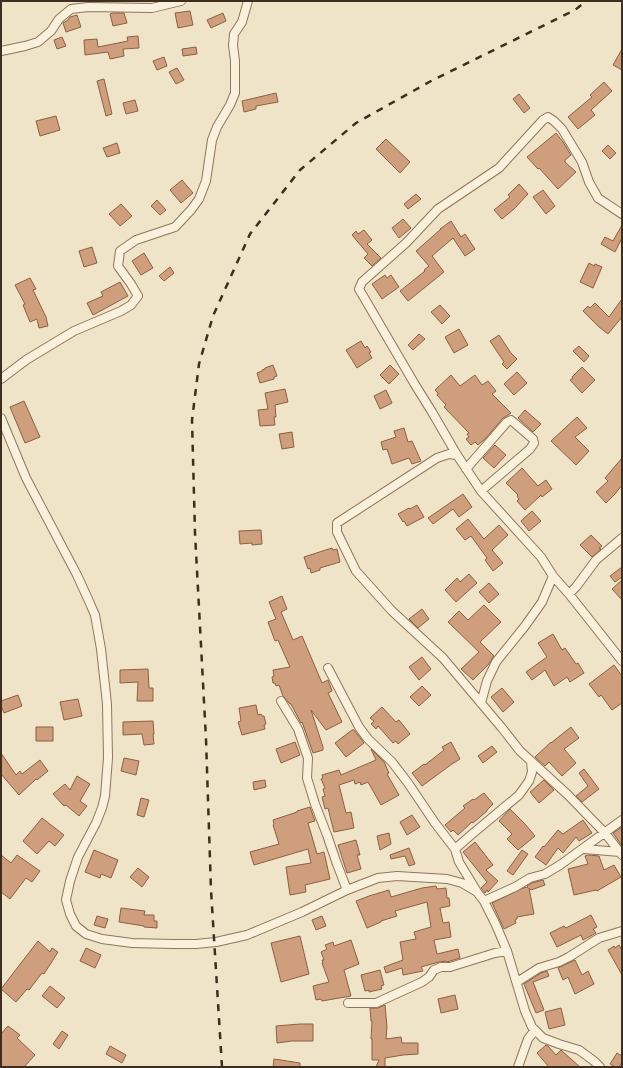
<svg xmlns="http://www.w3.org/2000/svg" width="623" height="1068" font-family="'PT Serif',serif">
	<style>
		.building { fill: #cf9f7d; stroke: #8d5f41 }
		.lines { fill: none; stroke-linecap: round; stroke-linejoin: round }
		.minor-casing { stroke: #8d765c; stroke-width: 10 }
		.minor { stroke: #faf1dc; stroke-width: 8 }
		.rail { stroke: #3d2e20; stroke-width: 2.5; stroke-dasharray: 7 7; stroke-linecap: butt }
	</style>
	<rect width="100%" height="100%" fill="#f0e4c8"/>
	<path class="building" d="M190,11L193,25L178,28L175,13Z
		M113,13H124L127,23L113,26L110,14Z
		M223,13L226,21L211,28L207,20Z
		M77,15L81,27L66,32L63,23L68,20L70,17Z
		M138,36L139,48L123,49L124,56L110,59L108,52L85,55L84,40L97,39L98,47L128,41L127,37Z
		M62,37L66,46L57,49L54,40Z
		M196,47L197,54L183,56L182,49Z
		M622,49V70L613,65Z
		M164,57L167,66L157,70L153,61Z
		M177,68L184,80L176,84L169,72Z
		M104,79L112,114L106,116L97,81Z
		M604,82L612,91L591,110L595,115L578,129L568,117L592,97L590,95Z
		M276,93L278,102L256,106V109L244,112L242,101Z
		M519,94L530,108L524,113L513,99Z
		M135,100L138,111L126,114L123,103Z
		M56,116L60,130L40,136L36,121Z
		M556,133L563,142L571,155L565,160V162L576,172L558,189L539,168L538,169L527,157Z
		M386,139L410,162L400,173L376,149Z
		M117,143L120,153L107,157L103,148Z
		M608,145L616,153L610,159L602,151Z
		M182,180L193,193L181,203L170,190Z
		M519,184L528,194L514,209L502,219L494,210L510,197L508,195Z
		M543,190L555,206L546,214L533,197Z
		M416,194L421,199L408,209L404,204Z
		M157,200L166,210L160,215L151,206Z
		M121,204L132,216L120,226L109,214Z
		M403,219L411,228L399,238L392,228Z
		M451,221L461,237L465,234L475,249L465,256L453,238L432,256L444,272L408,301L400,291L425,271L424,270L429,266L416,251L441,229H440Z
		M622,225V238L615,252L601,244L605,237L613,241Z
		M364,230L372,240L367,244L381,258L372,266L364,258L368,254L352,235L356,231L358,234Z
		M92,247L97,263L84,267L79,251Z
		M144,253L153,268L141,275L132,261Z
		M589,263L594,266L595,264L602,267L593,288L580,282Z
		M170,267L174,273L164,281L159,276Z
		M385,275L387,278L391,275L399,287L382,299L372,284Z
		M30,278L36,289L33,290L46,317L48,326L39,328L37,319L30,322L23,305L25,304L15,285Z
		M120,282L128,296L93,315L87,303L103,296L101,292Z
		M622,299V317L608,334L599,327L583,311L588,306L590,308L595,303L609,317Z
		M440,305L450,316L442,324L431,312Z
		M459,329L468,345L454,353L445,337Z
		M419,334L425,339L413,350L408,345Z
		M499,335L511,353L517,359L507,369L502,364L504,362L490,341Z
		M361,341L365,348L367,346L371,352L369,353L372,358L357,368L346,350Z
		M579,346L589,356L584,362L573,351Z
		M273,365L277,376L274,377V379L260,383L257,373L262,371V370L265,369V368Z
		M390,365L399,374L389,384L380,375Z
		M582,367L595,380L582,393L570,380L573,378L572,377Z
		M517,372L527,383L514,395L504,384Z
		M451,375L460,386L475,375L482,385L488,381L496,391L492,394L511,413L503,418L485,439L478,445L475,442L471,445L466,439L469,437L467,434L469,433L444,407L446,405L437,395L438,393L435,390Z
		M285,389L288,402L275,405L276,417H274L275,425L260,426L258,410L268,409L265,393Z
		M386,390L392,403L380,409L374,396Z
		M24,401L40,437L25,443L10,407Z
		M525,410L541,424L533,432L518,418Z
		M577,417L587,428L575,437L589,451L576,465L551,441Z
		M404,428L408,442L412,441L421,461L412,464L409,458L392,464L387,449L383,450L381,442L396,437L394,431Z
		M292,432L294,447L282,449L279,434Z
		M495,445L506,455L494,468L483,458Z
		M622,458V485L615,494L606,503L596,492L608,481L605,478Z
		M522,468L538,486L546,480L552,489L542,497L541,495L525,510L517,501L519,499L517,496L518,495L506,483Z
		M463,494L472,507L459,517L453,509L433,524L428,518Z
		M417,505L424,517L407,526L404,521L403,522L398,514L409,508L410,509Z
		M532,511L541,521L529,531L521,521Z
		M468,519L484,539L499,525L508,535L492,550L503,563L493,571L485,560L487,558L471,536L465,540L456,529Z
		M261,530L262,544L252,545V543L240,544L239,531Z
		M591,535L602,546L599,548L601,549L592,557L580,545Z
		M332,548L333,550L337,549L340,562L320,568V570L311,573L310,568L308,569L304,557Z
		M622,567V577L615,582L610,576Z
		M469,574L477,583L456,602L445,590L457,578L460,582Z
		M622,580V600L612,589Z
		M489,583L499,594L489,603L479,592Z
		M282,596L287,609L281,612L293,640L302,636L322,683L328,680L332,691L328,693L342,722L326,730L311,710L323,747V750L313,753L302,722L301,723L291,704H290L283,696L279,685L276,686L275,683H273L272,677L274,676L273,670L290,667L278,640L275,641L268,622L276,619L269,602Z
		M484,605L501,622L480,642L494,656L488,665L473,680L461,669L479,652L448,622L459,611L468,620Z
		M422,609L429,619L418,628L409,619Z
		M553,634L562,650L565,648L576,664L578,663L584,673L570,682L567,677L554,686L545,670L532,680L526,672L547,657L538,643Z
		M422,657L431,669L419,680L409,667Z
		M614,665L622,676V703L612,710L601,695L599,697L589,684Z
		M148,669L149,688H153V701H137L138,682L120,683V670Z
		M422,686L431,695L419,706L410,697Z
		M502,688L514,702L503,712L491,697Z
		M18,695L22,706L4,713L1,706V701Z
		M78,699L82,716L64,720L60,702Z
		M256,705L258,715L261,714L262,716H264L266,724L264,725L265,729L242,735L238,722L241,721L239,708Z
		M382,707L396,722L399,720L410,734L398,744L396,741L393,743L378,726L376,729L371,724L374,721L370,718Z
		M153,721L154,734H153L154,744L144,745L142,734L123,735V722Z
		M36,727H53V741H36Z
		M571,727L579,738L564,749L576,763L562,776L549,762L545,766L535,757L551,742V743Z
		M352,730H354L364,743L346,757L335,743Z
		M295,742L300,755L281,763L276,749Z
		M451,742L460,759L452,764L422,786L412,773L424,764L425,765L444,750L442,747Z
		M492,746L497,752L483,763L478,756Z
		M371,749L384,762L389,773L387,774L399,795L381,805L368,782L361,785L360,782L355,784L354,780L339,785L346,813L351,812L354,828L334,832L328,808L325,809L322,797L325,796L323,789L325,788L321,779L323,778L322,775L339,770L341,775L376,760Z
		M1,753L16,775L20,771L22,774L40,760L48,771L37,780L36,779L19,795L1,774Z
		M124,758L139,761L136,775L121,771Z
		M584,769L599,789L582,802L576,796L588,786L579,773Z
		M77,776L90,784L80,801L87,806L79,816L66,805L64,806L53,794L65,784L70,790Z
		M265,780L266,787L254,790L253,782Z
		M544,780L554,790L539,803L530,792Z
		M484,793L493,804L487,810V811L473,823L472,822L458,835L453,830L451,832L445,825L465,808L463,806L473,799L474,800Z
		M141,798L149,800L144,817L137,815Z
		M310,807L315,821L308,823L317,854L324,852L330,879L305,885L306,892L290,895L286,867L311,863L308,849L254,865L250,852L279,844L273,825L274,824L273,820L297,812V811Z
		M510,809L525,824L535,836L518,850L507,839L512,834L499,821Z
		M412,815L420,827L407,835L400,822Z
		M42,818L64,835L55,846L49,841L37,854L23,841Z
		M583,820L592,833L579,841L576,837L563,853L558,848L546,865L535,857L543,846L544,847L558,830L563,834Z
		M622,827V846L613,833Z
		M389,833L391,844L380,850L377,836Z
		M356,840L360,855H357L361,869L347,873L338,845Z
		M475,842L493,865L486,870L498,881L488,892L487,890L485,893L481,888L487,882L463,852Z
		M409,848L415,864L409,866L405,856L391,859L390,855Z
		M94,850L118,860L111,878L101,874L100,878L85,872Z
		M522,850L528,854L513,875L507,871Z
		M1,855L11,863L17,855L40,871L32,882L26,878L10,899L1,892Z
		M588,855L599,856L604,870L614,865L621,877L597,891L596,890L574,895L568,869L588,864L585,856Z
		M138,868L149,877L142,887L130,877Z
		M543,880L545,885L531,890L529,888L534,914L517,917V919L515,920L516,923L504,929L492,903L523,888L528,887L527,886L532,883Z
		M436,886L437,889L446,888L447,898H449L450,906L440,908L443,923L449,922L451,937L434,940L437,954L458,949L460,958L447,962L446,961L439,962L421,967L423,971L403,975L402,968L386,973L384,967L403,960L400,942L416,939L414,932L431,927L427,902L395,911L397,916L381,921V922L367,928L356,901L369,896L389,890L391,897L422,888Z
		M121,908L145,911L144,915H154V921H157V928L144,927V926L119,922Z
		M591,915L597,927L593,929L596,933L583,940L581,935L557,947L550,933L564,926L566,928Z
		M97,916L108,919L105,928L94,925Z
		M322,916L326,926L316,930L312,920Z
		M300,936L309,974L281,982L271,943Z
		M351,940L359,964L344,970L351,996L322,1001L321,999L316,1000L313,986L329,982L322,963H323L322,960H324L321,952L327,949L325,945L333,942L334,946Z
		M38,941L50,952L52,948L58,952L44,974L42,973L29,990L27,989L16,1002L1,989Z
		M619,945L622,950V975L608,950L614,946L615,948Z
		M86,948L101,955L95,968L80,961Z
		M575,960L582,975L588,971L594,984L575,994L568,977L563,980L558,968Z
		M380,970L384,985L381,986L382,989L369,992V990L365,991L361,975Z
		M547,971L549,976L533,982L544,1010L536,1013L524,984L541,973Z
		M50,986L65,998L57,1008L42,996Z
		M455,995L458,1009L441,1013L438,999Z
		M385,1005L387,1027L386,1039L401,1037L402,1043H418V1054L403,1055L385,1058V1067H376L379,1060H372V1039H371L372,1021H371L370,1008H378Z
		M561,1008L565,1025L549,1029L545,1012Z
		M300,1024H313V1041H292L277,1043L276,1026Z
		M8,1026L20,1035L17,1038L35,1055L24,1067H1V1034Z
		M62,1031L68,1035L59,1049L53,1044Z
		M546,1045L548,1046L556,1055L561,1050L562,1051L580,1067H549L537,1053Z
		M110,1046L126,1055L122,1063L106,1054Z
		M617,1053L622,1056V1062L619,1067H615L610,1064Z
		M274,1059L300,1063V1067H273Z"/>
	<g class="lines">
		<g class="minor-casing">
			<path id="minor" d="M1,51L25,46L38,42L51,31L59,19L71,9L88,7L152,8L181,1
				M1,379L26,360L74,331L121,311L131,305L138,296L131,284L118,266L120,251L136,240L175,227L191,210L199,199L206,181L212,140L217,127L230,105L235,93V61L233,45L234,34L242,22L248,1
				M1,418L26,478L77,575L88,599L95,615L101,649L107,704L108,758L105,796L102,808L96,823L78,857L70,881L66,900L70,914L76,926L86,934L102,939L132,943L173,944H196L216,942L247,935L302,912L347,890L378,878L397,876L447,879L462,883L477,892L484,901L496,925L507,951L525,1011L532,1027L543,1038L559,1044L579,1050L594,1061L600,1067
				M457,455L432,412L414,383L359,289L362,282L406,243L438,209L499,168L543,120L548,117L554,121L562,129L582,162L589,182L598,198L622,214
				M466,469L507,422L511,420L533,439L534,443L530,449L481,491
				M569,594L576,587L596,560L622,538
				M622,661L569,594L553,576L541,557L481,491L457,455L449,454L437,458L337,523V532L356,571L392,611L443,658L502,728L520,751L567,794L605,833L622,855
				M328,668L359,727L368,739L392,762L408,783L435,823L455,849L459,862L476,890
				M281,701L298,729L308,758L307,778L315,804L327,835L337,864L347,890
				M481,703L487,681L496,662L525,626L542,602L553,576
				M455,849L471,835L519,795L529,781L532,772L531,761
				M584,849L620,852
				M484,901L515,887L530,878L545,874L560,865L622,820
				M517,982L539,968L559,962L569,957L599,938L622,931
				M348,1003H376L422,982L429,977L434,970L441,967H450L495,953L507,951
				M518,1067L528,1039L535,1030"/>
		</g>
		<use href="#minor" class="minor"/>
		<path class="rail" d="M222,1067L211,890L206,739L195,533L192,420L199,364L213,316L250,234L300,170L356,123L431,81L575,10L586,1"/>
	</g>
	<rect width="623" height="1068" fill="none" stroke="#3d2e20" stroke-width="4"/>
</svg>
